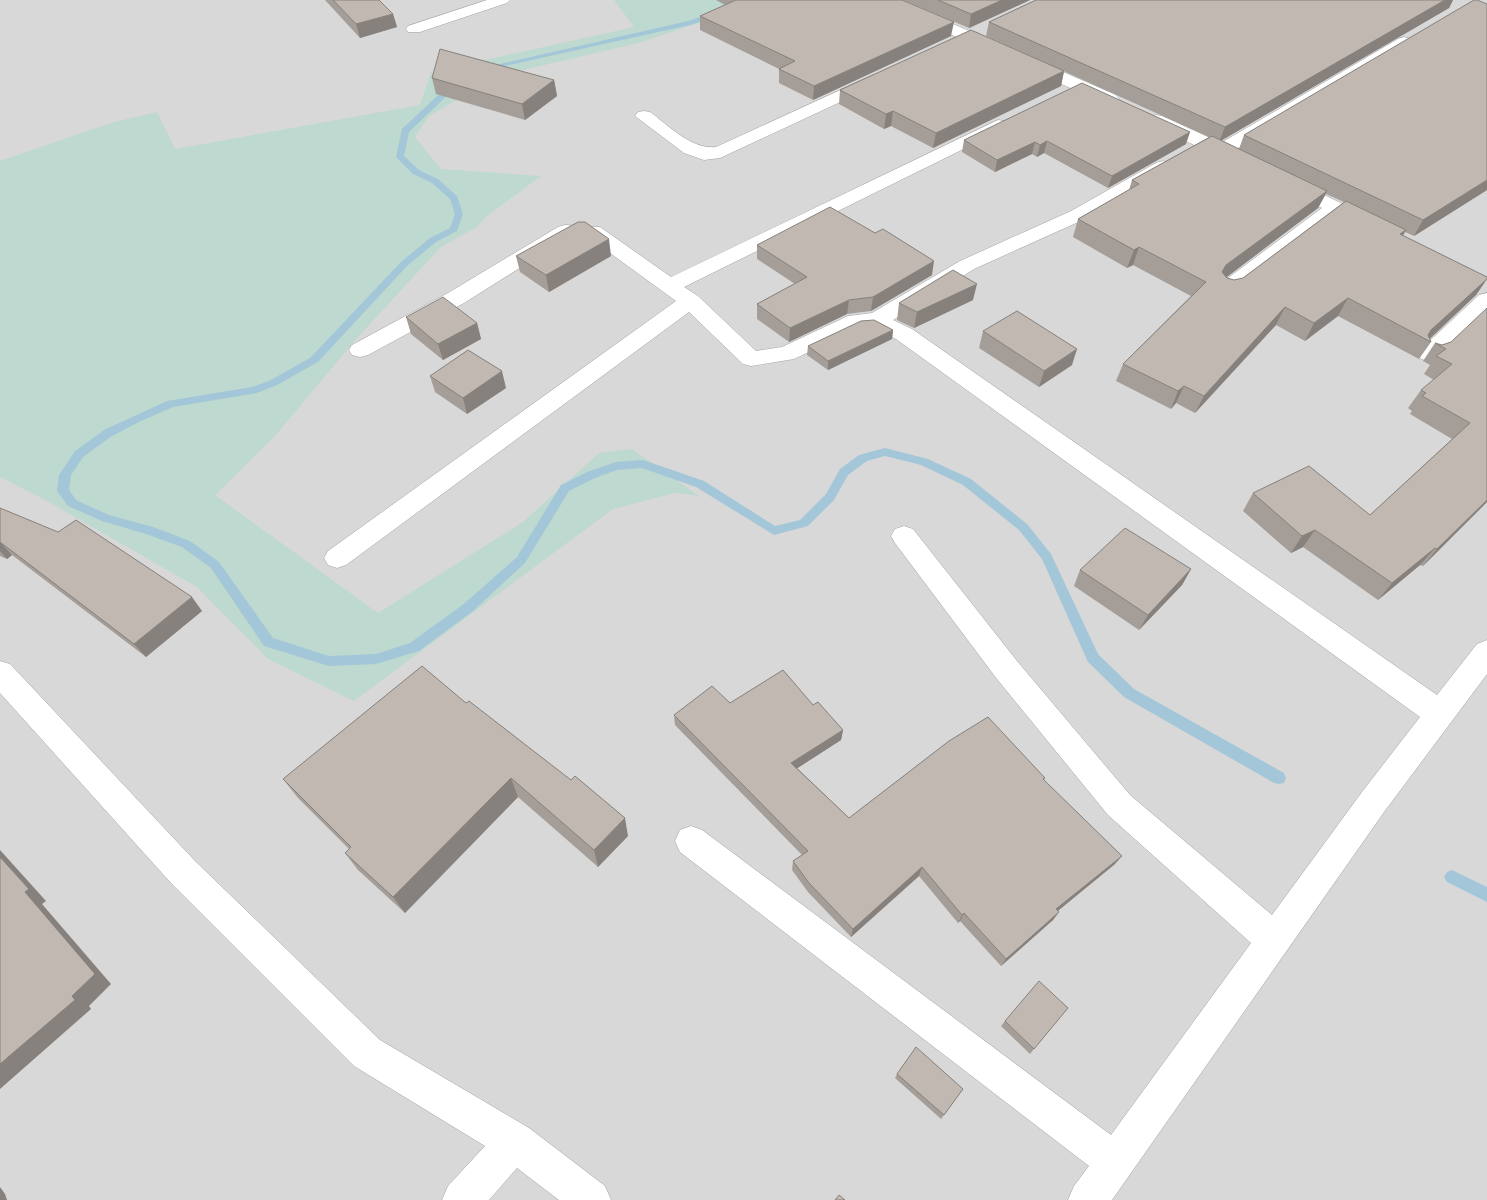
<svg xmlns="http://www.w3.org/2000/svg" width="1487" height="1200" font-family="'Noto Sans',sans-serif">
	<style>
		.residential { fill: #d9d8d8 }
		.wetland { fill: #bed9cf }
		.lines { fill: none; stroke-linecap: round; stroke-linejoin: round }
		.stream { fill: #a3c7d8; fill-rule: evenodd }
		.minor-casing { stroke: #a2a2a2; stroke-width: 1 }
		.minor { fill: #fff; fill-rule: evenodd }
		.wall { fill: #a59e98; fill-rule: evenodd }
		.shaded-wall { fill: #86817c }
		.building { fill: #c0b8b1; stroke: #86817c }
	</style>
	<rect width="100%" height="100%" fill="#ece9e1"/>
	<path class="residential" d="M0,0H1487V1200H0Z"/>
	<path class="wetland" d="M614,0H766L642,42L498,76L429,116L415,137L441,169L541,176L486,217L477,227L441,247L357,338L275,436L215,495L378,613L523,522L599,453L632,449L699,496L675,493L613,509L354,701L268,659L197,587L45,500L0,477V161L114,122L157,112L175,149L420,105L431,72L634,27Z"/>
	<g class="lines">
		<path class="stream" d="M715,12L719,14L718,16L690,25L482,71L478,69L688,21Z
			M451,83L458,85L409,132L404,156L419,170L438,179L457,196L463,214L457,231L436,242L407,266L318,362L277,385L257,393L173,407L141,421L112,436L83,457L71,475L69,490L76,500L109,515L153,527L190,541L219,562L273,638L329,656L376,654L410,643L465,603L517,557L561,485L587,472L616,462L643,460L704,481L775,526L800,520L826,494L840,469L859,455L885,448L928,459L971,479L1027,524L1051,554L1098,654L1134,689L1284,773L1286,778L1284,783L1279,784L1274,783L1124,697L1088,662L1042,559L1019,530L963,485L921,465L885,456L867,461L848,475L834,500L808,526L774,535L696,487L642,468L617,470L595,478L569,491L525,563L473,611L419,651L376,664L329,666L264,646L211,568L182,547L146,534L102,521L68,506L57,491L59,475L75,451L104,430L167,401L252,387L269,381L310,358L401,262L430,238L450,228L455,214L450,199L432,183L413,174L396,157L402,129Z
			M1452,870L1487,887V902L1447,882L1444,877L1447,872Z"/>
		<g class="minor-casing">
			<path id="minor" d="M487,0H510L507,3L420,32H408L406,29L408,26Z
				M877,0H898L1116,95L1119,99L1116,103L1110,104L1104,103L880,3Z
				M1404,37L1410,39L1412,42L1410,45L1235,150L1244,157L1242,161L1235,163L1228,161L1150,124L1147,120L1150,116L1156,115L1162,116L1221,143L1398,39Z
				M873,75L879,76L881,80L879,84L720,158L704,160L684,153L635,116L638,112L644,111L650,112C669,126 692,150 716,147Z
				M998,120L1004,121L1007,125L1004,129L684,287L698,296L756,351L782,347L848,316L872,313L960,261L1071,211L1156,163L1163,161L1170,163L1172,167L1170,171L1085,219L974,269L893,320L912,329L1437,695L1477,644L1487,640V674L1384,812L1112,1200H1068L1074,1186L1089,1166L680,852L675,841L680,830L691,826L702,830L1111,1135L1251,943L1108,815L997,679L895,543L891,536L895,529L904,526L913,529L1017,661L1130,795L1272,915L1362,792L1420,717L896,339L873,327L860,328L794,359L751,366L743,364L689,312L346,565L337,568L328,565L324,558L328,551L676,301L588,237H569L464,303L368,355L360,357L352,355L349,350L352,345L448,293L558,227L565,225L600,227L671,277Z
				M1289,178L1378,221L1381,225L1378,229L1371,231L1364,229L1337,216L1234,294L1227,296L1220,294L1216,289L1220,284L1322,208L1282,188L1279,184L1282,180Z
				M1487,293V312L1437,359L1429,361L1421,359L1418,354L1421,349L1479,295Z
				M0,661L10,664L195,861L380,1040L529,1128L605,1186L611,1200H559L517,1168L489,1200H442L448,1186L485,1146L354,1066L171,883L0,693Z"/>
		</g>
		<use href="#minor" class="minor"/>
	</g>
	<path class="wall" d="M325,0H379L393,14L397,27L360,38Z
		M716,0H902L951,36L813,100L779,83V69L700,30V16L725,5Z
		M903,0H1030L969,28Z
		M1036,0H1453L1449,8L1221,140L1239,149L1244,135L1487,190L1414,236L1405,232L1403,236L1487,277V279L1476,295L1430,339L1431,342L1419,359L1338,316L1305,341L1276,325L1195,413L1176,403L1171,409L1116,381L1123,364L1191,296L1133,265L1127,268L1073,237L1078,219L1129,190L1132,180L1209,137L986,36L989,22ZM1326,194L1344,202L1243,278L1234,280L1227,278L1226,277L1318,208Z
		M1064,71L1061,86L933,148L891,126L884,129L839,104L840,90Z
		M432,78L554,80L557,96L525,120L436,94Z
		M964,140L1186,144L1108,188L1044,153L1037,157L1032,154L995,172L962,152Z
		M757,245L932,275L871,311L847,314L789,342L757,319V304L795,284L757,259Z
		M516,256H611L549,292L520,272Z
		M973,300L914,328L897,320L899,303Z
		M406,317L477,323L481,339L443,360L411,334Z
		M893,330L892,339L828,370L807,355L808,346Z
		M983,331L1072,365L1039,387L979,348Z
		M1451,342L1487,502L1423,566L1420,565L1378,600L1303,547L1291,553L1243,511L1253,493L1370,515L1452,439L1410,414L1412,411L1408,408L1421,390L1434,380L1424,374L1430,365L1423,361L1435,343L1442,345Z
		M430,376L506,388L467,414L435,392Z
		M0,508L202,611L146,657L12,555L7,559L0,556Z
		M1191,569L1182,585L1139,630L1074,586L1080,570Z
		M466,703L628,836L598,867L518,797L405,913L358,870L345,853L349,849L298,798L283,779Z
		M730,703L813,705L843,730L841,740L797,768L849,818L1045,778L1044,780L1115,864L1058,911L1059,912L1053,920L1001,966L960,921L958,923L919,876L851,937L808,892L792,870L793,861L802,855L675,725L674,715Z
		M1005,1021L1034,1049L1030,1054L1001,1026Z
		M897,1074L963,1089L941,1119L895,1078Z"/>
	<path class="shaded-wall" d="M1002,0H1030L969,28L971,14Z
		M1441,0H1453L1449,8L1219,142L1225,127Z
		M393,14L397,27L360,38L356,24Z
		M954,22L951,36L813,100L814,86Z
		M1064,71L1061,86L933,148L936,133Z
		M554,80L557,96L525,120L522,104Z
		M893,111L891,126L884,129L886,114Z
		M1190,132L1186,144L1108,188L1112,176Z
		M1047,141L1044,153L1037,157L1040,145Z
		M1035,142L1032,154L995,172L997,160Z
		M1487,180V190L1414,236L1423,220Z
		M1327,191L1318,208L1219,283L1222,272L1226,265Z
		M1406,230L1396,247L1400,234Z
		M609,239L611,256L549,292L546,275Z
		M1139,247L1133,265L1127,268L1134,250Z
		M934,261L932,275L871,311L873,297Z
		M1487,279L1476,295L1428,340L1426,339L1431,330Z
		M977,284L973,300L914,328L917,312Z
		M1348,298L1338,316L1305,341L1314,323Z
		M849,300L847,314L789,342L790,328Z
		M1285,307L1276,325L1195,413L1204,396Z
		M477,323L481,339L443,360L438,344Z
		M893,330L892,339L828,370V361Z
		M1077,349L1072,365L1039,387L1044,371Z
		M502,371L506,388L467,414L463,398Z
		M1184,386L1176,403L1171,409L1178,391Z
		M1487,500V502L1423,566L1437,549Z
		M1315,530L1303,547L1291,553L1302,536Z
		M0,542L12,555L7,559L0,551Z
		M1435,548L1420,565L1378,600L1392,583Z
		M1191,569L1182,585L1139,630L1148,615Z
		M192,597L202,611L146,657L134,644Z
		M843,730L841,740L790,773L791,763Z
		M511,778L518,797L405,913L393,897Z
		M625,818L628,836L598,867L594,850Z
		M0,850L46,901L42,904L111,984L89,1006L91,1009L0,1089V1064L72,996L25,892L0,857Z
		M1122,856L1115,864L1050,917L1056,909Z
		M922,867L919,876L851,937L853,929Z
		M1059,912L1053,920L1001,966L1006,959Z
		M964,913L960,921L958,923L962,915Z
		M0,1187L5,1194L7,1200H0Z"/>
	<path class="building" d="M333,0H379L393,14L356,24Z
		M736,0H902L954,22L814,86L779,69L795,61L700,16Z
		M938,0H1002L971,14Z
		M1036,0H1445L1225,127L989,22Z
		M1474,0H1477L1487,4V180L1423,220L1244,135Z
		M971,30L1064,71L936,133L893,111L886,114L840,90Z
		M440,49L554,80L522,104L432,78Z
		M1082,83L1190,132L1112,176L1047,141L1040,145L1035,142L997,160L964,140Z
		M1212,136L1327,191L1226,265L1222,272L1227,278L1234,280L1243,278L1346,201L1406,230L1400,234L1487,277V279L1431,330L1428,335L1431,342L1348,298L1314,323L1285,307L1204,396L1184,386L1178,391L1123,364L1206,282L1139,247L1134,250L1078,219L1139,184L1132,180Z
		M830,207L875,233L883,229L934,261L873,297L849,300L790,328L757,304L807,277L757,245Z
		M578,222H585L609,239L546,275L516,256Z
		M953,270L977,284L917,312L899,303Z
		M443,297L477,323L438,344L406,317Z
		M1487,308V500L1437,549L1435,548L1392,583L1315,530L1302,536L1253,493L1309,466L1370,515L1470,423L1422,396L1426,393L1421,390L1452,364L1436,356L1446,349L1435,343L1442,345L1451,342Z
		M1017,311L1077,349L1044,371L983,331Z
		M874,320L893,330L828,361L808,346L861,321Z
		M468,350L502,371L463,398L430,376Z
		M0,508L58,532L76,520L192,597L134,644L0,542Z
		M1125,528L1191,569L1148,615L1080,570Z
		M422,666L466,703L469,701L571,780L575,776L625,818L594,850L511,778L393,897L345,853L351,847L283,779Z
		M783,670L813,705L818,702L843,730L791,763L849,818L949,741L988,717L1045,778L1043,779L1122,856L1056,909L1059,912L1006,959L964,913L962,915L922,867L853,929L809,883L793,861L808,851L674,715L712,686L730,703Z
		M0,857L29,889L25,892L95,974L72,996L75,1000L0,1064Z
		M1039,981L1068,1008L1034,1049L1005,1021Z
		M916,1047L963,1089L944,1115L897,1074Z
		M839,1195L845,1200H835Z"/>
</svg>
